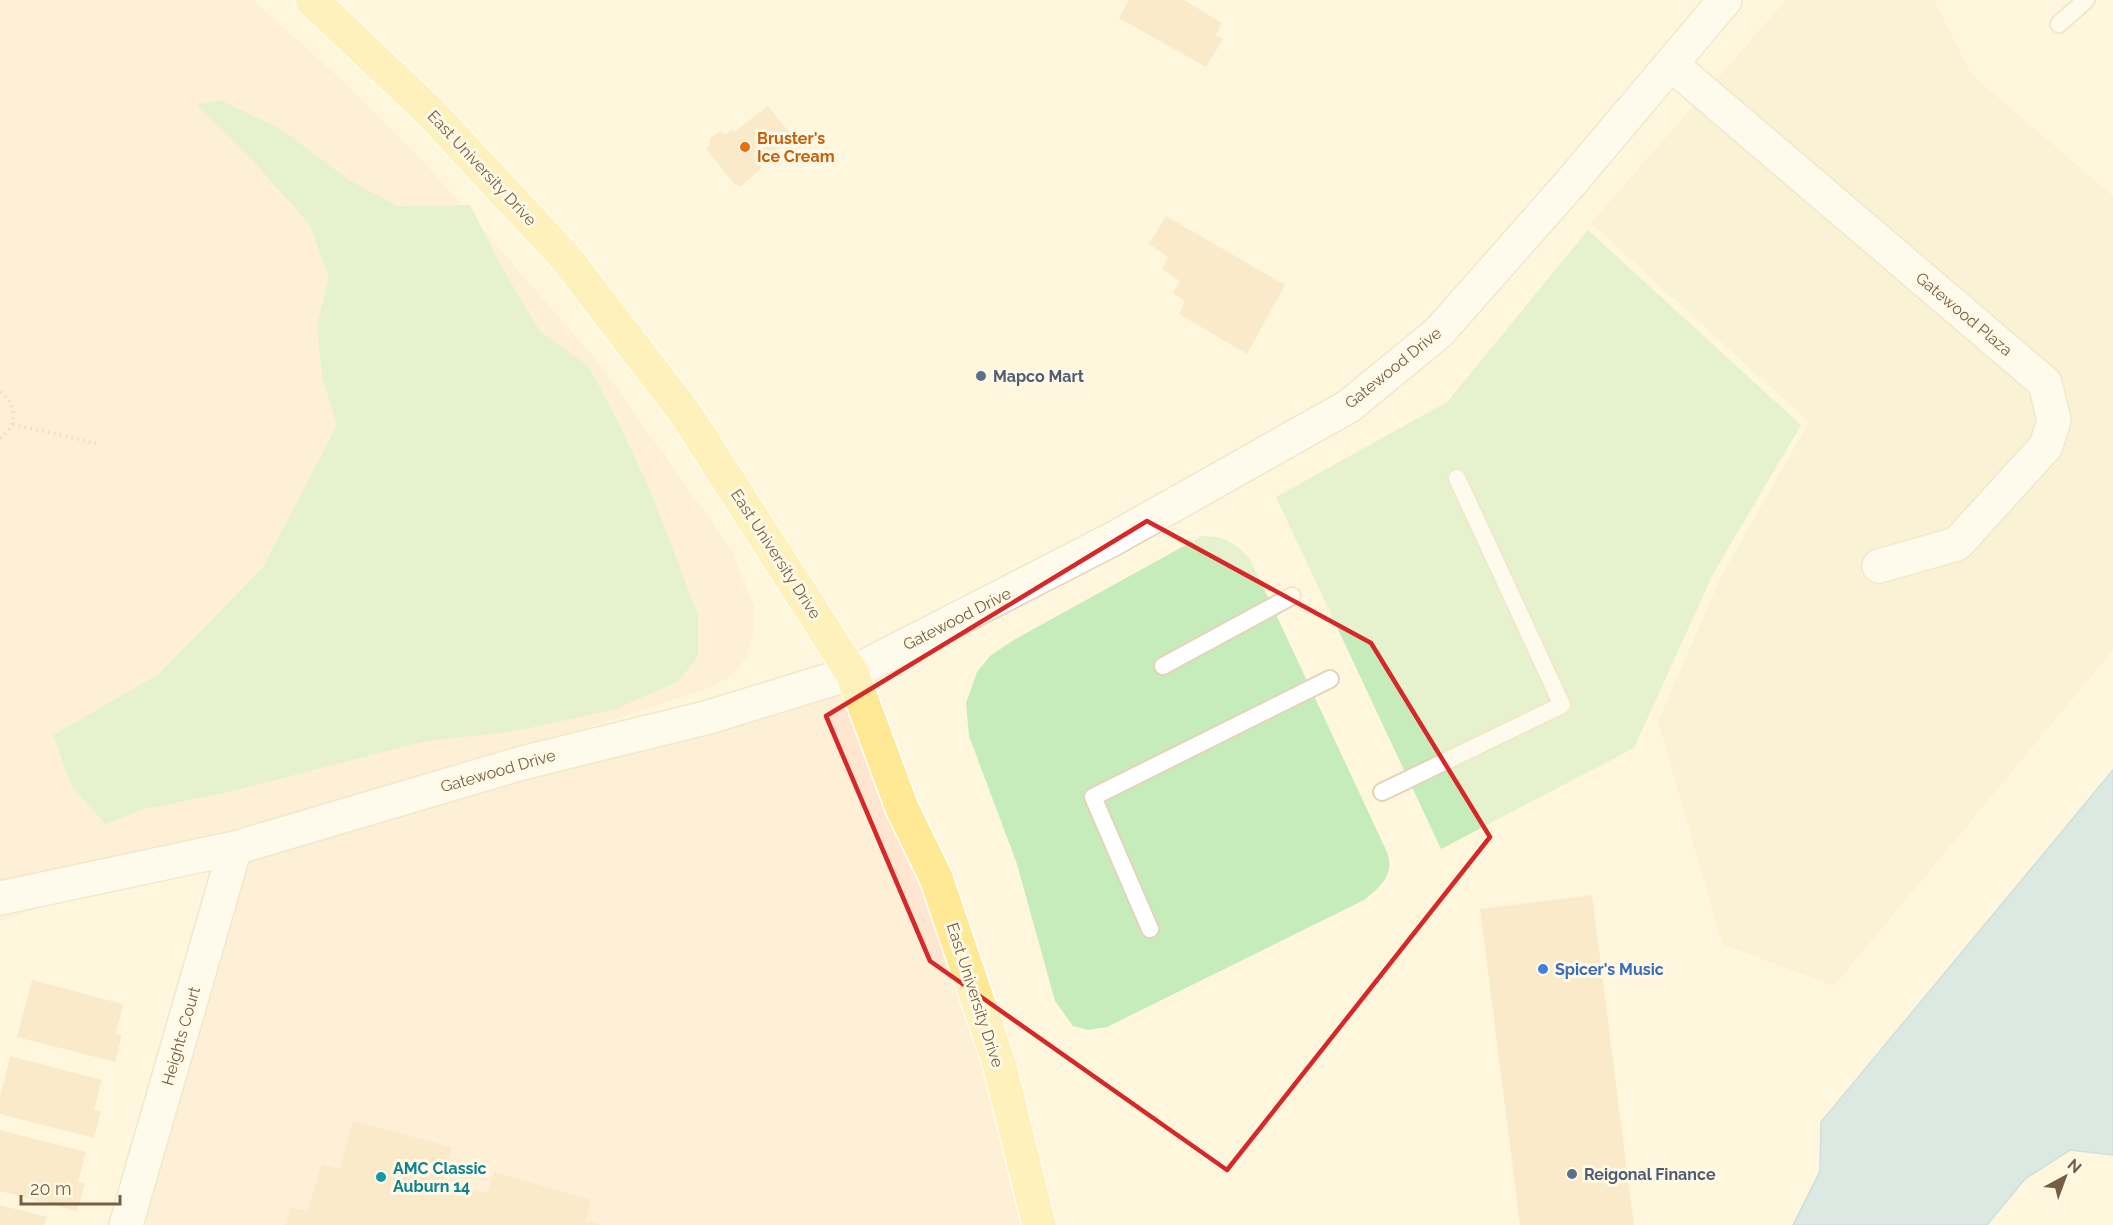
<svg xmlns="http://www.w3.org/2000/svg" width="2113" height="1225" font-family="Raleway,sans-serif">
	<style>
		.residential { fill: #f7eacb }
		.commercial { fill: #ffe6d1 }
		.green { fill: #c7ecbb }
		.water { fill: #b1d8e9; stroke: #96c5dc; stroke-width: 1.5 }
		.building { fill: #f6d9b3 }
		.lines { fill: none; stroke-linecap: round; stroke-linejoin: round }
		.lane-casing { stroke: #e3d4b9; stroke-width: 20 }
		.street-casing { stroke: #e3d4b9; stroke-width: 36 }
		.primary-casing { stroke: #fff; stroke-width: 36 }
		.path { stroke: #dbbc96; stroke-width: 4; stroke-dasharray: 1.5 4.5; stroke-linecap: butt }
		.lane { stroke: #fff; stroke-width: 16 }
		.street { stroke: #fff; stroke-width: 33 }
		.primary { stroke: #ffe994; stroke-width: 33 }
		.marked { fill: none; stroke: #d62828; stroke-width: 4.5; stroke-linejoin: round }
		.food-dot { fill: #e8710a; stroke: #fff9e6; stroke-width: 2 }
		.service-dot { fill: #5c6f8a; stroke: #fff9e6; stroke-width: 2 }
		.shop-dot { fill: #3f7fe0; stroke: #fff9e6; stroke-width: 2 }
		.culture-dot { fill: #0f9aa8; stroke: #fff9e6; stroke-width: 2 }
		.labels { text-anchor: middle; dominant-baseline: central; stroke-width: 6; stroke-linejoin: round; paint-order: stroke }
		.food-label { font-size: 16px; font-weight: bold; fill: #c56008; stroke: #fff9e6; text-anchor: start }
		.street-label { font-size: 16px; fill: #765e44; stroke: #fff9e6 }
		.service-label { font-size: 16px; font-weight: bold; fill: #4e5e75; stroke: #fff9e6; text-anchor: start }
		.shop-label { font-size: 16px; font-weight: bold; fill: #366cbe; stroke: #fff9e6; text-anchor: start }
		.culture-label { font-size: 16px; font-weight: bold; fill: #0d838f; stroke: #fff9e6; text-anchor: start }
	</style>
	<rect width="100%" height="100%" fill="#fef7dd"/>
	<path class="residential" d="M1786,0H1934L1971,74L2113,196V650L1834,986L1722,944L1658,721L1720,579L1809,422L1591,223Z"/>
	<path class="commercial" d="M0,0H253L346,84L423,161L598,362L732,551L754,607V631L746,658L729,678L703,690L0,921Z
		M852,673L902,808L1033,1225H126L235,848Z"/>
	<path class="green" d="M220,100L281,129L349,180L397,206L470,205L503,269L540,331L589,367L618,422L651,492L698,615V656L679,681L616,709L511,732L426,741L228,792L145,809L105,824L71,785L53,735L159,674L263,567L337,425L322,377L317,325L329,278L310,225L253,161L196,105Z
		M1588,230L1801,425L1713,574L1634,748L1441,849L1276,497L1447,402Z
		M1202,536C1223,535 1237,544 1250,559L1387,852C1395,875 1381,886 1364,900L1107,1027L1088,1030L1073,1026L1055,1001L1017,864L969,736L966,703L977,672L990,656L1012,641Z"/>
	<path class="water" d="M2113,770V1155L2070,1150L2025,1179L1987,1225H1793L1820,1171L1821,1122Z"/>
	<path class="building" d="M1129,0H1184L1222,23L1216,35L1223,39L1206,67L1119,18Z
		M768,106L793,137L759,164L762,168L741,186L735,185L706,149L710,146V138L720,131L726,134L732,129L734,132Z
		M1166,216L1285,285L1247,354L1179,314L1185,301L1173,293L1180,281L1162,269L1168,257L1149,244Z
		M1592,895L1634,1225H1520L1480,909Z
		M32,980L123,1004L116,1034L122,1035L115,1062L17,1037Z
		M10,1056L102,1080L94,1110L101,1111L94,1138L0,1114V1097Z
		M353,1121L452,1147L443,1182L487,1193L494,1172L591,1200L586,1220L603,1225H286L291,1207L307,1211L322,1164L340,1169Z
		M0,1130L86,1152L78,1182L85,1183L77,1211L0,1191Z
		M0,1205L47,1217L44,1225H0Z"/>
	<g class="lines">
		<g class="lane-casing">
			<path id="lane" d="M2059,24L2086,0
				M1163,666L1292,596
				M1382,792L1562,705L1457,478
				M1150,929L1093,797L1330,679"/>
		</g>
		<g class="street-casing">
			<path id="street" d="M1671,64L2045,383L2054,420L2046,446L1957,544L1879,566
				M0,898L235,848L522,763L709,717L852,673L1113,539L1349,406L1439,332L1567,187L1725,0
				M126,1225L235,848"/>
		</g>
		<g class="primary-casing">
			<path id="primary" d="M312,0L430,112L565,257L685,413L852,673L902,808L936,878L999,1063L1039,1225"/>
		</g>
		<path class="path" d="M0,392C18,405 18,426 0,438
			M13,424L98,444"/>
		<use href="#lane" class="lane"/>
		<use href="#street" class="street"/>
		<use href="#primary" class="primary"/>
	</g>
	<path d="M0 0H2113V1225H0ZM1147,521L1371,643L1490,837L1227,1170L930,961L826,716Z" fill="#fef7dd" fill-opacity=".55" fill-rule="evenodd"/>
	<path class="marked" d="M1147,521L1371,643L1490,837L1227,1170L930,961L826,716Z"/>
	<circle class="food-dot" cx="745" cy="147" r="6"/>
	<g class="service-dot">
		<circle cx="981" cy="376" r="6"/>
		<circle cx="1572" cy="1174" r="6"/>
	</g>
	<circle class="shop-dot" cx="1543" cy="969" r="6"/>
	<circle class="culture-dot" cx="381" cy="1177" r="6"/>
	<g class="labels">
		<g class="food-label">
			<text x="757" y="138">Bruster's<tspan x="757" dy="18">Ice Cream</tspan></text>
		</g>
		<g class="street-label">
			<text transform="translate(482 168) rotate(47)">East University Drive</text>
			<text transform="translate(1964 314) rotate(40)">Gatewood Plaza</text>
			<text transform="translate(1393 368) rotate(-39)">Gatewood Drive</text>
			<text transform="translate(776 554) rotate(57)">East University Drive</text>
			<text transform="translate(957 619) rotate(-27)">Gatewood Drive</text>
			<text transform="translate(498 771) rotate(-16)">Gatewood Drive</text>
			<text transform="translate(975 995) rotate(72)">East University Drive</text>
			<text transform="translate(181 1036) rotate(-74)">Heights Court</text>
		</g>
		<g class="service-label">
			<text x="993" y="376">Mapco Mart</text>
			<text x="1584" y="1174">Reigonal Finance</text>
		</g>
		<g class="shop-label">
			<text x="1555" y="969">Spicer's Music</text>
		</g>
		<g class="culture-label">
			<text x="393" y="1168">AMC Classic<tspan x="393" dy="18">Auburn 14</tspan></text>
		</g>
	</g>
	<g transform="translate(2065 1177) rotate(41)" stroke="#fff9e6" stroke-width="4.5" paint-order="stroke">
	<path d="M0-4.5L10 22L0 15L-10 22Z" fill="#765e44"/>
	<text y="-9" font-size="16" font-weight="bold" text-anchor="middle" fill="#765e44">N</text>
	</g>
	<path d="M21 1195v9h99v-9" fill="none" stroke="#765e44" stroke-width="3"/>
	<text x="30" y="1195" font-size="18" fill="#765e44" stroke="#fff9e6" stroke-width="4.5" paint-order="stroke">20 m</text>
</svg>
